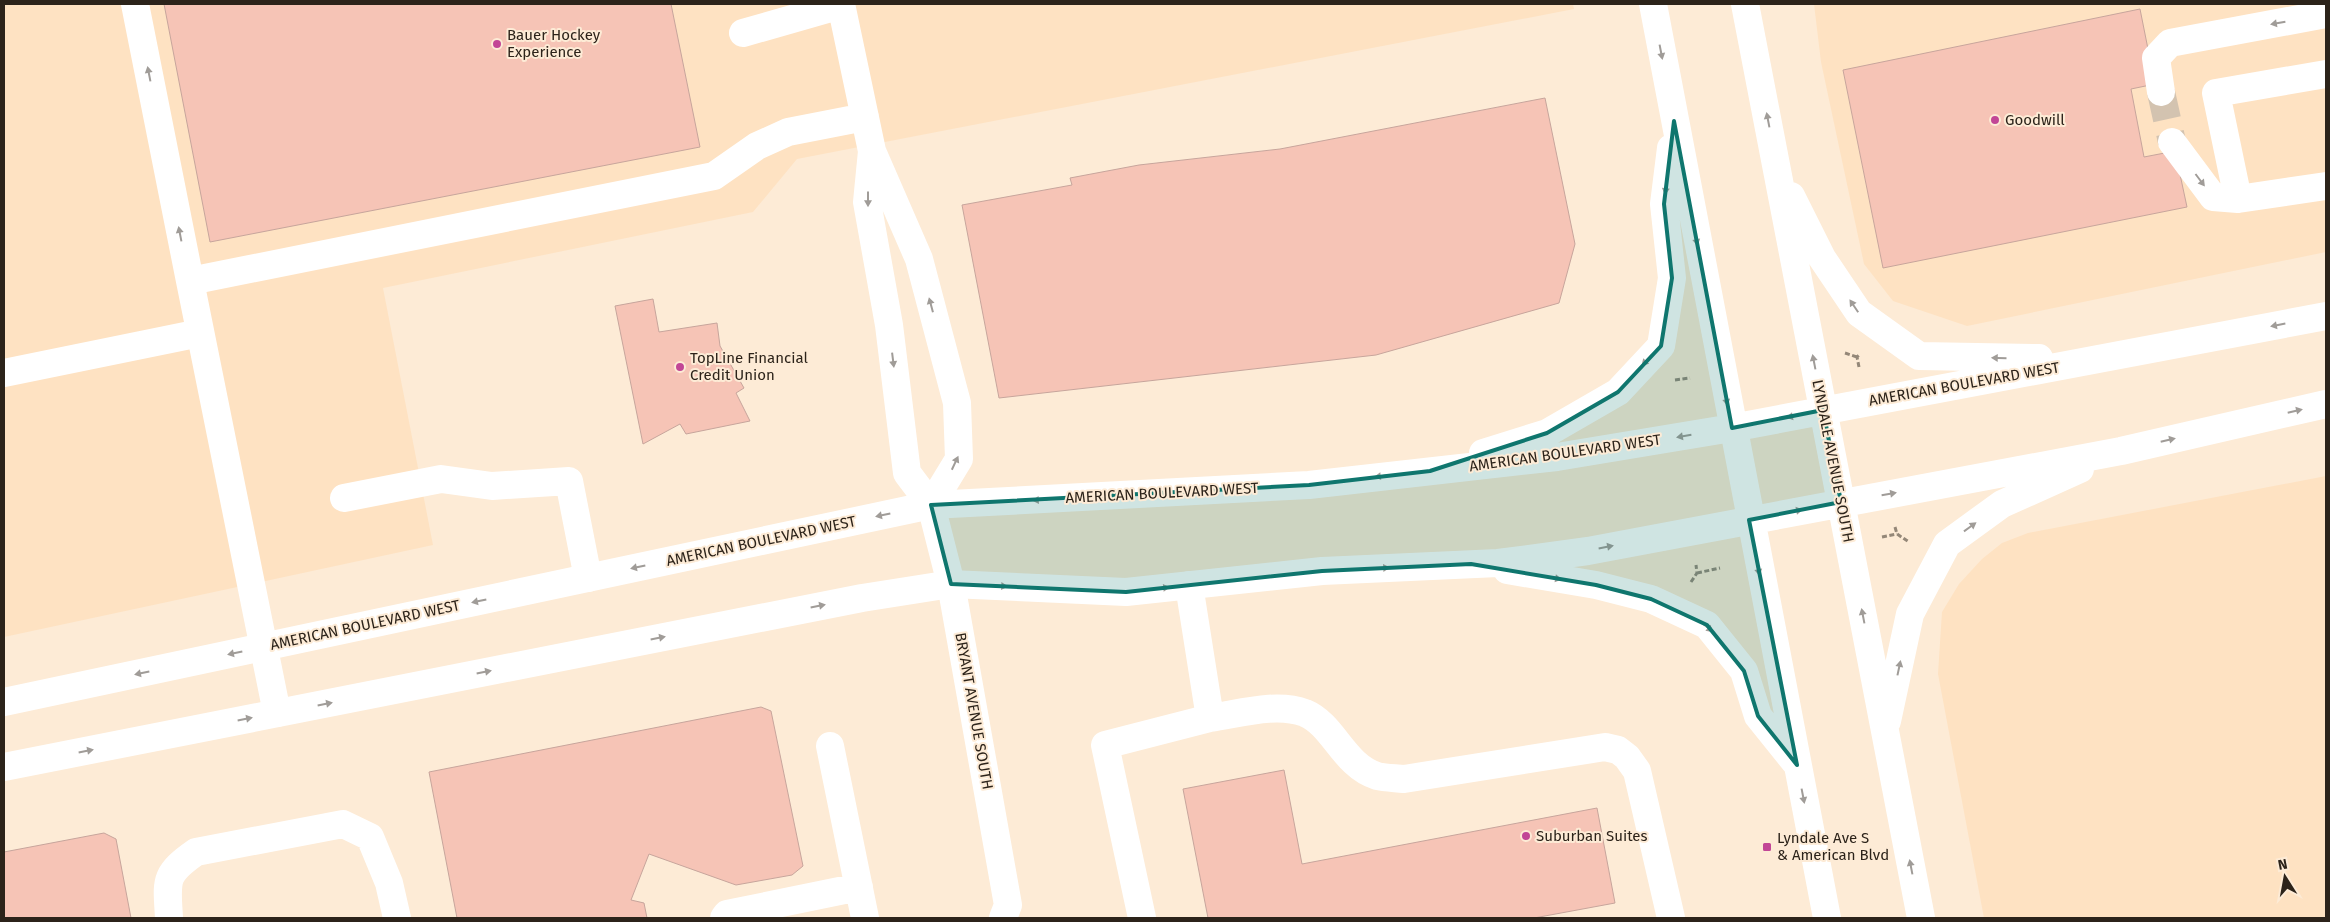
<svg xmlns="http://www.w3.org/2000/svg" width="2330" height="922" font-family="'Fira Sans',sans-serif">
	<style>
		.built { fill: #fee2c2 }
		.building { fill: #f6c4b6; stroke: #c7a59c }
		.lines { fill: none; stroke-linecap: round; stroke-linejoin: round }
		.minor-tunnel { stroke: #d3c3b0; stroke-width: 28; stroke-dasharray: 28 14; stroke-linecap: butt }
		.path { stroke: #948778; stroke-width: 3; stroke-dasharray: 5 2.5; stroke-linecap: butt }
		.minor { stroke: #fff; stroke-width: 28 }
		.major { stroke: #fff; stroke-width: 28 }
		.oneway { fill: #a09c98 }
		.marked { fill: #0f766e; fill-opacity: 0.2; stroke: #0f766e; stroke-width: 4; stroke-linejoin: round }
		.poi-dot { fill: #c24696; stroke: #fdebd6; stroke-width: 2 }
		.labels { text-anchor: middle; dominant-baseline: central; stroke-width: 4; stroke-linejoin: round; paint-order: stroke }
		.poi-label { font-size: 15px; fill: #2c231a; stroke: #fdebd6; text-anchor: start }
		.street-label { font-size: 15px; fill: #2c231a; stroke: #fdebd6 }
	</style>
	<rect width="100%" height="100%" fill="#fdebd6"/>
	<path class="built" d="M4,4H1573L1574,9L797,159L753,212L383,288L433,545L4,637Z
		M1814,4H2326V252L1967,326L1893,301L1864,264L1821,62Z
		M2326,476V918H1984L1938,674L1942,612L1959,584L1982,559L2002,543L2028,533Z"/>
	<path class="building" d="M164,4H671L700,147L210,242Z
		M2140,9L2155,84L2131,89L2144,157L2175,151L2187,207L1883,268L1843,70Z
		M1545,98L1575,244L1559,303L1376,355L999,398L962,205L1072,185L1070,178L1139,165L1280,149Z
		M653,299L659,332L717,323L720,346L744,388L736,393L750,421L686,434L680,424L643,444L615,306Z
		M761,707L771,711L803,866L792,875L736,885L649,854L631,900L644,903L647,918H457L429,772Z
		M1284,770L1302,864L1597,808L1615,903L1534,918H1208L1183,789Z
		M104,833L116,839L131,918H4V852Z"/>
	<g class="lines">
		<path class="minor-tunnel" d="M2161,92L2172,142"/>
		<path class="path" d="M1845,353L1857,357
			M1859,367L1857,357L1860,354
			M1675,380L1690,378
			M1895,527L1897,534L1909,542
			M1882,537L1897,534
			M1697,573L1720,568
			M1691,582L1697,573L1696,565"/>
		<path class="minor" d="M135,4L190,281
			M841,4L872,151L919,259L957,403L959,459L931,505
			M743,33L841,5
			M2161,92L2156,58L2170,43L2326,14
			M2172,142L2213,197L2238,199L2326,186
			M872,151L867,202L889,325L907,473L931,505L951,584L1008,905L1003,918
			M2238,199L2216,93L2326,74
			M4,373L200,333
			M344,498L441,479L492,486L569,481L588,578
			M277,713L190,281L714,176L757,146L788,132L865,117
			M1210,718C1239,714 1276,702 1305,713C1334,725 1343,765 1377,776C1385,778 1395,778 1404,779L1605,747L1618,750L1627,757L1637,771L1671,918
			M830,746L865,918
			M169,918C167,881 163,875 196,852L343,824L370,837L389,883L397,918
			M724,918L727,914L859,887
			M1142,918L1105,745L1210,718L1189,585"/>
		<path class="major" d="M1653,4L1827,918
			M1745,4L1921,918
			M1791,196L1822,258L1859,313L1919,356L2039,358
			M1483,453L1547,433L1618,392L1661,346L1672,278L1664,204L1671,148
			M1507,570L1596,585L1651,599L1707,625L1744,671L1758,716L1795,762
			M4,702L931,505L1309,485L1557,457L1732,428L2326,316
			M1887,721L1910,614L1947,544L2002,504L2080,469
			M4,767L862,598L951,584L1126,592L1322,571L1498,563L1588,551L2121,451L2326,404"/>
	</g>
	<defs><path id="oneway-solid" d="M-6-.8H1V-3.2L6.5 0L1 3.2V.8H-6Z" transform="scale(1.25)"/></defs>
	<g class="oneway">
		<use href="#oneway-solid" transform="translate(2278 23) rotate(170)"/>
		<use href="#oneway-solid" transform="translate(1661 52) rotate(79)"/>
		<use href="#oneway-solid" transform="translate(149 74) rotate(-101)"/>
		<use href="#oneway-solid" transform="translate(1768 120) rotate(-101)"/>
		<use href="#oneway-solid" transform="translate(2200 180) rotate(53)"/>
		<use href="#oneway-solid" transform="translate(1666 187) rotate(97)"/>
		<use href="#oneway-solid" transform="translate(868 199) rotate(90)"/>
		<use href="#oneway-solid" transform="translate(180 234) rotate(-101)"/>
		<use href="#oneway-solid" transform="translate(1696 238) rotate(79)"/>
		<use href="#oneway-solid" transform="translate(931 305) rotate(-105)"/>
		<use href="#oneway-solid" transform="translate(1854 306) rotate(-124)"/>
		<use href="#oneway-solid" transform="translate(2278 325) rotate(169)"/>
		<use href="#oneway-solid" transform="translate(1999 358) rotate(-179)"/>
		<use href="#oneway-solid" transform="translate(893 360) rotate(83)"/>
		<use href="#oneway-solid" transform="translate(1647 360) rotate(133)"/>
		<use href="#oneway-solid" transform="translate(1814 362) rotate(-101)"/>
		<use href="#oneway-solid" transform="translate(1726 398) rotate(79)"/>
		<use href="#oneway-solid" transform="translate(2295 411) rotate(-13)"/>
		<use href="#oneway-solid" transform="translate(1794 416) rotate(169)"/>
		<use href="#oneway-solid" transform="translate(1684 436) rotate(170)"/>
		<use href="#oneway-solid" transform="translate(2168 440) rotate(-13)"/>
		<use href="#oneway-solid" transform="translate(955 463) rotate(-65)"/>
		<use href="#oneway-solid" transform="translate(1382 476) rotate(173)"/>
		<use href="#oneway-solid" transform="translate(1889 494) rotate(-10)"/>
		<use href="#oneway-solid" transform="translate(1040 500) rotate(177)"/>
		<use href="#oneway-solid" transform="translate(1795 511) rotate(-11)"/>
		<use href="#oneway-solid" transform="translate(883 515) rotate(168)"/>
		<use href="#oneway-solid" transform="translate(1970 527) rotate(-36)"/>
		<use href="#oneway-solid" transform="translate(1606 547) rotate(-11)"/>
		<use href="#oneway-solid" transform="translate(638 567) rotate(168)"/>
		<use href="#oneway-solid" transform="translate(1382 568) rotate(-3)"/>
		<use href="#oneway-solid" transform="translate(1758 568) rotate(79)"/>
		<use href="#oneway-solid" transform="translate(1554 578) rotate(10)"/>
		<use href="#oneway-solid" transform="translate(1000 586) rotate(3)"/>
		<use href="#oneway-solid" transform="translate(1162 588) rotate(-6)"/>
		<use href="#oneway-solid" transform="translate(479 601) rotate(168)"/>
		<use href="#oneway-solid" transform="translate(818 606) rotate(-11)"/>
		<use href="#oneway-solid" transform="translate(1863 616) rotate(-101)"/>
		<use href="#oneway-solid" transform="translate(1707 627) rotate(40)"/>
		<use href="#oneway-solid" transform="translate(658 638) rotate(-11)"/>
		<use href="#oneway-solid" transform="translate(235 653) rotate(168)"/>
		<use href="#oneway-solid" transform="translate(1899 668) rotate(-78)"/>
		<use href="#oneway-solid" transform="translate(484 672) rotate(-11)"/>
		<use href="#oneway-solid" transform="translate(142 673) rotate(168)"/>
		<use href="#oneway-solid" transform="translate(325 704) rotate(-11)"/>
		<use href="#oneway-solid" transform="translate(245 719) rotate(-11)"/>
		<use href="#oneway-solid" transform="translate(86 751) rotate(-11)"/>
		<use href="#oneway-solid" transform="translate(1803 796) rotate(79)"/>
		<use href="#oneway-solid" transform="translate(1911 867) rotate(-101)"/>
	</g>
	<path class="marked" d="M1674,121L1732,428L1823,410L1841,502L1749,520L1797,765L1758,716L1744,671L1707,625L1651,599L1596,585L1471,564L1322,571L1126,592L951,584L931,505L1309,485L1430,471L1547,433L1618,392L1661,346L1672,278L1664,204Z"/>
	<g class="poi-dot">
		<circle cx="497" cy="44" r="5"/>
		<circle cx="1995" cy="120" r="5"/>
		<circle cx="680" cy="367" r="5"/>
		<circle cx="1526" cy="836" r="5"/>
		<rect x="1762" y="842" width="10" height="10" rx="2.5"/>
	</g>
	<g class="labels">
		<g class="poi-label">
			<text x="507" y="35">Bauer Hockey<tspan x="507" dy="17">Experience</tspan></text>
			<text x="2005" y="120">Goodwill</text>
			<text x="690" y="358">TopLine Financial<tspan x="690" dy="17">Credit Union</tspan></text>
			<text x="1536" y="836">Suburban Suites</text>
			<text x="1777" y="838">Lyndale Ave S<tspan x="1777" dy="17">&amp; American Blvd</tspan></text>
		</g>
		<g class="street-label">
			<text transform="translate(1964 384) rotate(-10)">AMERICAN BOULEVARD WEST</text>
			<text transform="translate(1565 453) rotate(-8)">AMERICAN BOULEVARD WEST</text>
			<text transform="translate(1833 461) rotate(79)">LYNDALE AVENUE SOUTH</text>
			<text transform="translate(1162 493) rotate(-3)">AMERICAN BOULEVARD WEST</text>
			<text transform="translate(761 541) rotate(-12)">AMERICAN BOULEVARD WEST</text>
			<text transform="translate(365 625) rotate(-12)">AMERICAN BOULEVARD WEST</text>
			<text transform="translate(974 711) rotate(80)">BRYANT AVENUE SOUTH</text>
		</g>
	</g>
	<rect width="2330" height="922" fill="none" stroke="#2c231a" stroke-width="10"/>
	<g transform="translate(2285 877) rotate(349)" stroke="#fdebd6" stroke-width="4" paint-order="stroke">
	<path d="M0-4L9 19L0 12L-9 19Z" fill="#2c231a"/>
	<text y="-8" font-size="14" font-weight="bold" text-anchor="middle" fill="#2c231a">N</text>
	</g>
</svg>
